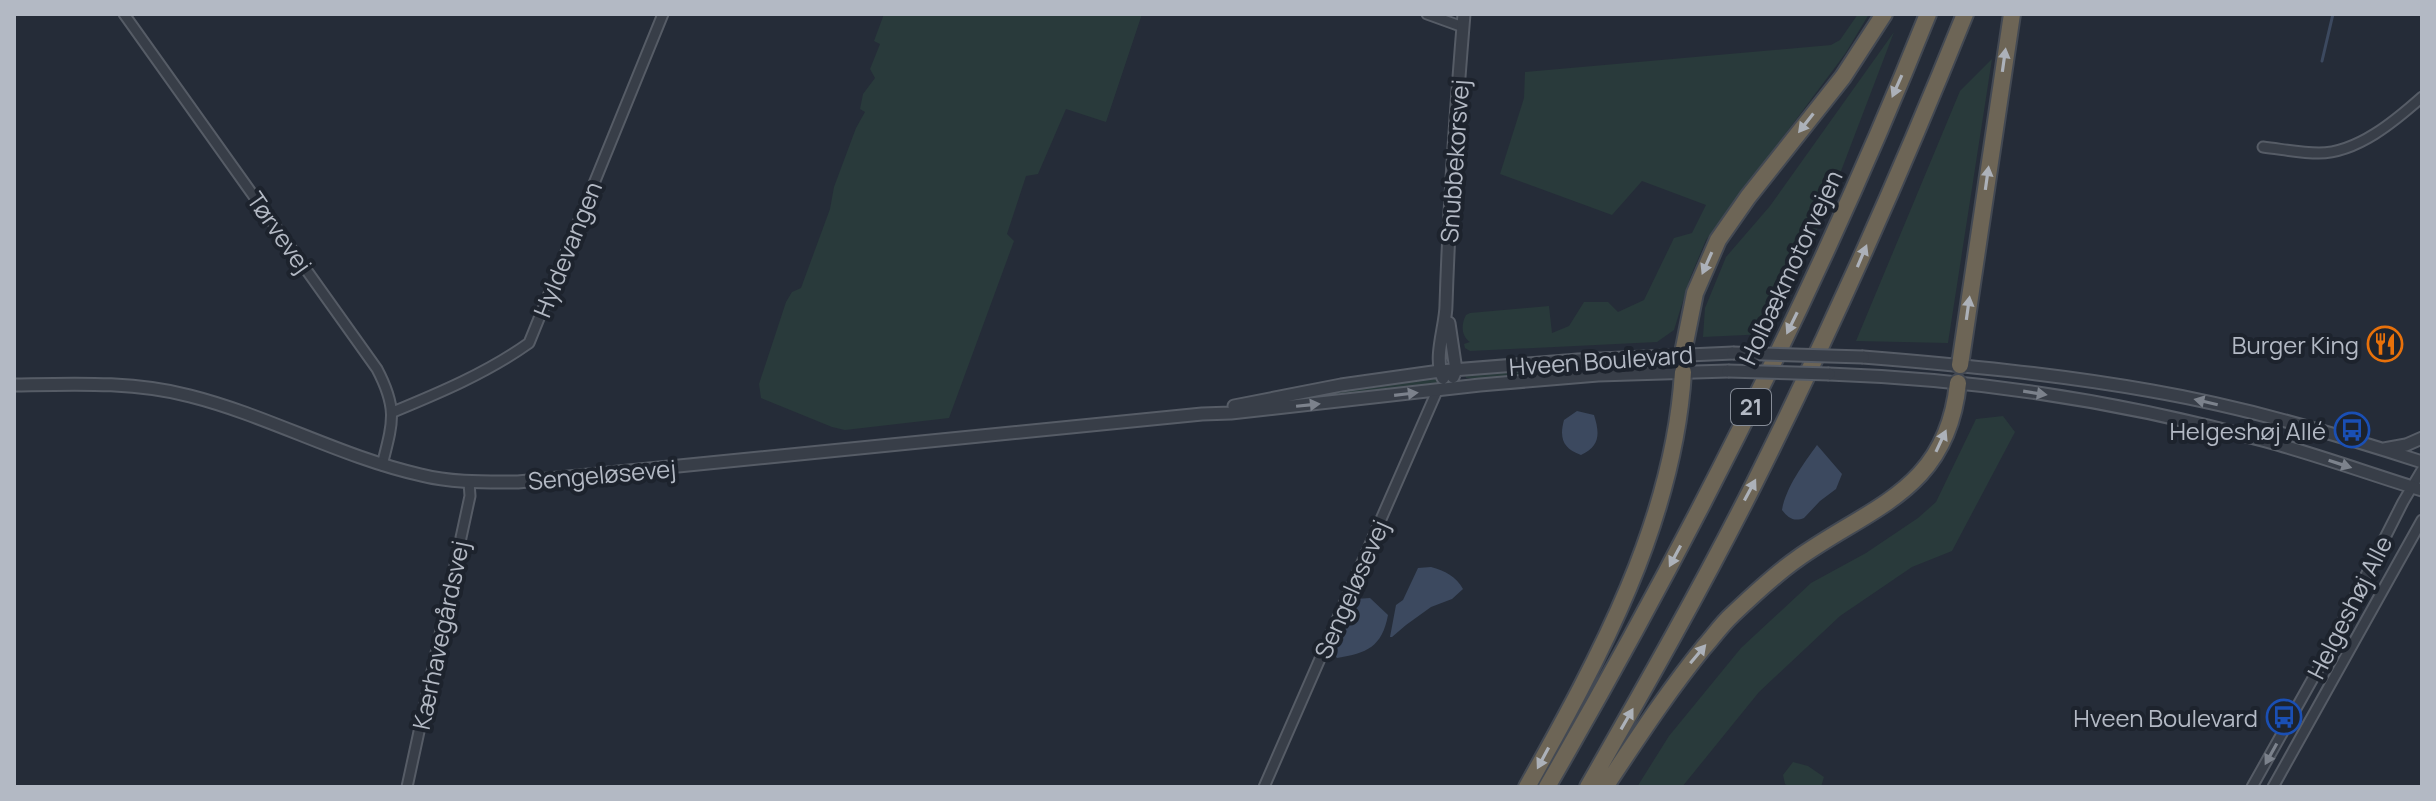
<svg xmlns="http://www.w3.org/2000/svg" width="2436" height="801" font-family="Manrope,sans-serif">
	<style>
		.green { fill: #293a3b }
		.water { fill: #3c495f }
		.lines { fill: none; stroke-linecap: round; stroke-linejoin: round }
		.stream { stroke: #3c495f; stroke-width: 3 }
		.minor-casing { stroke: #565c66; stroke-width: 13 }
		.tertiary-casing { stroke: #565c66; stroke-width: 15 }
		.motorway-casing { stroke: #434953; stroke-width: 20 }
		.minor { stroke: #383e48; stroke-width: 9 }
		.tertiary { stroke: #383e48; stroke-width: 11 }
		.motorway { stroke: #6d6556; stroke-width: 16 }
		.tertiary-bridge-casing { stroke: #565c66; stroke-width: 15; stroke-linecap: butt }
		.tertiary-bridge { stroke: #383e48; stroke-width: 11 }
		.oneway { fill: #acb1b9 }
		.oneway2 { fill: #7c828c }
		.labels { text-anchor: middle; dominant-baseline: central; stroke-width: 8; stroke-linejoin: round; paint-order: stroke }
		.shield { fill: #1d232d; stroke: #868c97; stroke-width: 2 }
		.shield-label { font-size: 22px; font-weight: bold; fill: #b3b9c4 }
		.street-label { font-size: 24px; fill: #b3b9c4; stroke: #1d232d }
		.poi-label { font-size: 24px; fill: #b3b9c4; stroke: #1d232d; text-anchor: end }
	</style>
	<rect width="100%" height="100%" fill="#252c38"/>
	<path class="green" d="M884,14H1142L1106,122L1066,109L1038,174L1026,176L1007,234L1014,241L949,418L845,430L832,427L761,398L759,384L786,302L792,292L801,288L830,209L834,187L856,128L865,112L860,109L863,94L875,78L870,69L880,44L874,41Z
		M1858,14H1869L1845,54L1706,240L1690,278L1674,330L1657,342L1470,351L1465,348L1464,344L1470,342C1461,336 1461,324 1466,315L1470,313L1549,306L1552,333L1569,326L1584,302H1608L1618,312L1644,300L1674,238L1692,233L1706,205L1642,181L1612,215L1500,174L1524,98L1525,72L1831,45L1840,40Z
		M1894,32L1825,213L1767,334L1703,337L1705,308L1726,257L1770,206Z
		M1992,59L1948,343L1856,341L1960,91Z
		M1678,359L1680,366L1488,380L1466,378L1465,375Z
		M1434,377L1438,382L1434,384L1375,390L1345,397L1255,407L1367,385Z
		M2003,416L2015,432L1952,551L1912,567L1840,616L1759,692L1682,787H1637L1669,736L1741,648L1811,583L1866,553L1918,518L1936,502L1976,419Z
		M1793,762L1808,766L1824,777L1821,787H1789L1785,784L1783,775Z"/>
	<path class="water" d="M1577,411L1594,415C1600,434 1600,446 1581,455C1563,449 1559,438 1564,420Z
		M1817,445L1842,474L1836,489L1820,501L1804,518C1794,522 1788,518 1782,510C1786,487 1804,463 1817,445Z
		M1431,567C1445,571 1456,576 1463,589L1452,599L1431,607L1406,625L1392,637H1390L1396,605L1403,600L1418,568Z
		M1370,598L1388,615C1382,647 1367,653 1337,658L1333,653L1335,646L1354,602L1356,599Z"/>
	<g class="lines">
		<path class="stream" d="M2322,61L2333,14"/>
		<g class="minor-casing">
			<path id="minor" d="M124,14L377,369C398,409 393,422 382,465
				M1427,14L1463,27
				M2263,147C2281,149 2300,153 2319,153C2357,153 2395,121 2422,97
				M393,412C439,393 487,373 529,343L663,14
				M407,787L470,496L469,482
				M1264,787L1437,391
				M2252,787L2321,664L2403,502L2422,470
				M2273,787L2422,520"/>
		</g>
		<g class="tertiary-casing">
			<path id="tertiary" d="M1449,323L1456,370L1453,377
				M1863,357C1960,365 2057,374 2152,391C2244,407 2334,433 2422,462
				M1829,374C1976,379 2124,402 2266,441C2318,455 2370,474 2422,490
				M1443,378C1433,358 1446,326 1446,305C1449,208 1456,111 1464,14
				M14,385C72,384 133,381 190,396C269,416 341,457 421,475C452,483 486,482 518,482L1202,414L1231,413L1480,385L1598,375L1728,371
				M1234,406L1341,385L1440,371L1578,360L1733,353
				M2384,449L2406,445L2422,438"/>
		</g>
		<g class="motorway-casing">
			<path id="motorway" d="M1683,353L1695,293L1718,240L1748,197L1843,77L1884,14
				M1960,365L2012,14
				M1527,787C1599,658 1674,522 1683,372
				M1547,787C1691,538 1821,281 1928,14
				M1588,787C1645,687 1702,587 1754,484C1831,330 1901,173 1965,14
				M1605,787C1637,739 1668,691 1704,647C1713,637 1722,624 1732,615C1752,596 1774,575 1797,559C1871,506 1947,491 1958,383"/>
		</g>
		<use href="#minor" class="minor"/>
		<use href="#tertiary" class="tertiary"/>
		<use href="#motorway" class="motorway"/>
		<g class="tertiary-bridge-casing">
			<path id="tertiary-bridge" d="M1733,353L1863,357
				M1728,371L1829,374"/>
		</g>
		<use href="#tertiary-bridge" class="tertiary-bridge"/>
	</g>
	<defs><path id="oneway-solid" d="M-6-.8H1V-3.2L6.5 0L1 3.2V.8H-6Z" transform="scale(2)"/></defs>
	<g class="oneway">
		<use href="#oneway-solid" transform="translate(2004 60) rotate(-82)"/>
		<use href="#oneway-solid" transform="translate(1897 86) rotate(114)"/>
		<use href="#oneway-solid" transform="translate(1806 123) rotate(128)"/>
		<use href="#oneway-solid" transform="translate(1987 178) rotate(-82)"/>
		<use href="#oneway-solid" transform="translate(1862 256) rotate(-67)"/>
		<use href="#oneway-solid" transform="translate(1707 263) rotate(114)"/>
		<use href="#oneway-solid" transform="translate(1968 308) rotate(-82)"/>
		<use href="#oneway-solid" transform="translate(1792 323) rotate(116)"/>
		<use href="#oneway-solid" transform="translate(1941 441) rotate(-65)"/>
		<use href="#oneway-solid" transform="translate(1750 490) rotate(-62)"/>
		<use href="#oneway-solid" transform="translate(1675 556) rotate(118)"/>
		<use href="#oneway-solid" transform="translate(1698 654) rotate(-50)"/>
		<use href="#oneway-solid" transform="translate(1627 719) rotate(-60)"/>
		<use href="#oneway-solid" transform="translate(1543 758) rotate(118)"/>
	</g>
	<g class="oneway2">
		<use href="#oneway-solid" transform="translate(2035 393) rotate(9)"/>
		<use href="#oneway-solid" transform="translate(1406 394) rotate(-7)"/>
		<use href="#oneway-solid" transform="translate(2206 402) rotate(-167)"/>
		<use href="#oneway-solid" transform="translate(1308 405) rotate(-6)"/>
		<use href="#oneway-solid" transform="translate(2340 464) rotate(18)"/>
		<use href="#oneway-solid" transform="translate(2271 754) rotate(119)"/>
	</g>
	<defs>
		<g id="restaurant-ring" transform="scale(1.8)"><circle r="9.5" fill="#1d232d" stroke="#e8710a" stroke-width="1.5"/><path d="M-5-6h1v4h1v-4h1v4h1v-4h1v5L-1.5 .5V6h-2V.5L-5-1ZM5-6V6H3V1.5H1.5Q1.5-4 5-6Z" fill="#e8710a"/></g>
		<g id="bus-ring" transform="scale(1.8)"><circle r="9.5" fill="#1d232d" stroke="#1a4fb4" stroke-width="1.5"/><path d="M-5-6H5V4H4V6H2V4H-2V6H-4V4H-5ZM-3.5-4V0h7V-4ZM-3.5 1.2v1.5H-2V1.2ZM2 1.2v1.5H3.5V1.2Z" fill="#1a4fb4"/></g>
	</defs>
	<g fill-rule="evenodd">
		<use href="#restaurant-ring" x="2385" y="344"/>
		<use href="#bus-ring" x="2352" y="430"/>
		<use href="#bus-ring" x="2284" y="717"/>
	</g>
	<g class="labels">
		<rect class="shield" x="1731" y="389" width="40" height="36" rx="6"/>
		<g class="shield-label">
			<text x="1751" y="407">21</text>
		</g>
		<g class="street-label">
			<text transform="translate(1454 161) rotate(-86)">Snubbekorsvej</text>
			<text transform="translate(280 232) rotate(55)">Tørvevej</text>
			<text transform="translate(567 249) rotate(-68)">Hyldevangen</text>
			<text transform="translate(1790 267) rotate(-65)">Holbækmotorvejen</text>
			<text transform="translate(1601 360) rotate(-4)">Hveen Boulevard</text>
			<text transform="translate(602 474) rotate(-5)">Sengeløsevej</text>
			<text transform="translate(1351 589) rotate(-66)">Sengeløsevej</text>
			<text transform="translate(2349 607) rotate(-63)">Helgeshøj Alle</text>
			<text transform="translate(440 635) rotate(-78)">Kærhavegårdsvej</text>
		</g>
		<g class="poi-label">
			<text x="2359" y="344">Burger King</text>
			<text x="2326" y="430">Helgeshøj Allé</text>
			<text x="2258" y="717">Hveen Boulevard</text>
		</g>
	</g>
	<rect width="2436" height="801" fill="none" stroke="#b3b9c4" stroke-width="32"/>
</svg>
